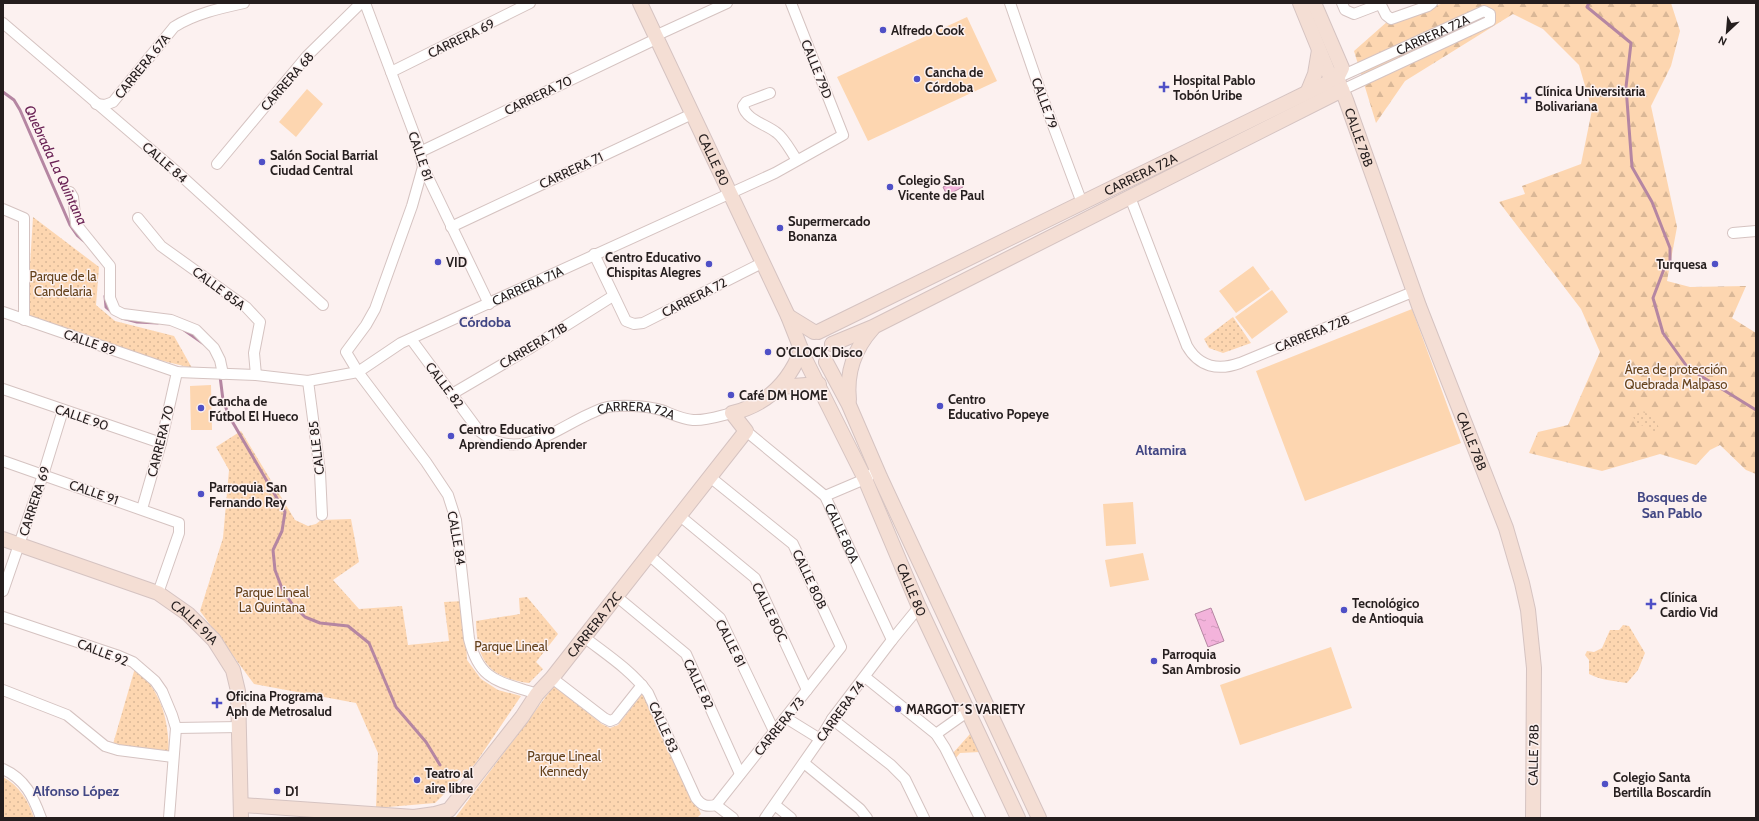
<svg xmlns="http://www.w3.org/2000/svg" width="1759" height="821" font-family="Cabin,sans-serif">
	<style>
		.grass { fill: #fdd6b0 }
		.forest { fill: url(#forest-firs) }
		.park { fill: url(#park-dots) }
		.water { fill: url(#water-ripples); stroke: #b586a2 }
		.lines { fill: none; stroke-linecap: round; stroke-linejoin: round }
		.stream { stroke: #b586a2; stroke-width: 3 }
		.street-casing { stroke: #d5c3c1; stroke-width: 12 }
		.secondary-casing { stroke: #d5c3c1; stroke-width: 16 }
		.street { stroke: #fff; stroke-width: 10 }
		.secondary { stroke: #f4ded4; stroke-width: 14 }
		.poi-dot { fill: #4f50c6; stroke: #fcf1f0; stroke-width: 1.5 }
		.labels { text-anchor: middle; dominant-baseline: central; stroke-width: 3; stroke-linejoin: round; paint-order: stroke }
		.poi-label { font-size: 13px; font-weight: bold; fill: #251e1e; stroke: #fcf1f0; text-anchor: start }
		.street-label { font-size: 13px; fill: #251e1e; stroke: #fcf1f0 }
		.park-label { font-size: 13px; fill: #65421b; stroke: #fcf1f0 }
		.water-label { font-size: 14px; font-style: italic; fill: #6a2255; stroke: #fcf1f0 }
		.neighbourhood-label { font-size: 14px; font-weight: bold; fill: #424784; stroke: #fcf1f0 }
	</style>
	<defs>
		<pattern id="forest-firs" width="22" height="20" patternUnits="userSpaceOnUse"><rect width="22" height="20" fill="#fdd6b0"/><path d="M5 1l3.5 6h-7zM16 11l3.5 6h-7z" fill="#d9b797"/></pattern>
		<pattern id="park-dots" width="8" height="8" patternUnits="userSpaceOnUse"><rect width="8" height="8" fill="#fdd6b0"/><path d="M2 2h.1M6 6h.1" fill="none" stroke="#d9b797" stroke-width="1.8" stroke-linecap="round"/></pattern>
		<pattern id="water-ripples" width="26" height="14" patternUnits="userSpaceOnUse"><rect width="26" height="14" fill="#f3b3db"/><path d="M2 4q2-2 4 0t4 0M15 11q2-2 4 0t4 0" fill="none" stroke="#d09abc"/></pattern>
	</defs>
	<rect width="100%" height="100%" fill="#fcf1f0"/>
	<path class="grass" d="M967,17L997,81L868,141L837,77Z
		M307,89L323,104L296,137L279,122Z
		M1253,266L1270,289L1236,313L1219,291Z
		M1272,290L1288,312L1252,339L1235,317Z
		M1412,309L1461,443L1305,501L1256,371Z
		M211,385L212,430H191L190,386Z
		M1133,502L1136,544L1106,546L1103,504Z
		M1143,553L1149,580L1110,587L1105,560Z
		M1331,647L1352,708L1240,745L1220,685Z"/>
	<path class="forest" d="M1444,3H1671L1680,31L1671,66L1651,106L1677,227L1667,281L1690,287L1746,286L1732,318L1756,333V474L1746,470L1720,445L1710,450L1696,465L1660,454L1602,471L1529,453L1538,432L1568,425L1600,352L1581,309L1499,202L1525,194L1522,186L1581,164L1592,110L1579,65L1543,29L1513,14L1405,81L1376,123L1354,51L1388,21Z"/>
	<path class="park" d="M33,217L99,267L96,305L115,321L174,336L192,368L151,358L29,317V281Z
		M1233,317L1251,343L1223,353L1209,348L1204,339Z
		M1642,412L1655,416L1658,423L1655,436L1647,427L1637,424L1632,415Z
		M241,431L295,520L308,526L316,524L321,520L351,519L359,562L333,580L359,609L402,606L408,645L449,641L444,602L464,601L467,660L481,679L498,690L521,696L475,764L435,803L376,808L378,753L356,703L254,684L200,611L223,538L229,470L216,447Z
		M527,597L558,634L536,662L543,669L529,683C488,677 477,661 476,621L520,614L519,598Z
		M1623,625L1629,626L1645,653L1638,670L1627,683C1613,681 1601,680 1589,674V660L1585,655L1587,651L1594,652L1602,648L1610,630H1619Z
		M135,668C161,691 168,717 169,751L113,744Z
		M554,686L602,724L610,728L618,725L643,693L701,814L697,818H455Z
		M970,734L980,752L960,753L955,759L953,753Z
		M3,777C19,785 29,802 34,818H3Z"/>
	<path class="water" d="M959,179L963,187L947,195L943,187Z
		M1211,608L1224,641L1208,647L1195,614Z"/>
	<g class="lines">
		<path class="stream" d="M1589,3L1587,7L1631,43L1626,87L1632,167L1652,202L1670,248V264L1664,269L1653,298L1663,333L1688,368L1756,410
			M3,92L14,100L20,110L70,225L77,235L84,241
			M105,296L106,307L112,312
			M122,318L137,322L158,323
			M184,330L204,344
			M220,376L223,400L229,416L285,512L282,531L273,550L275,570L283,591L293,605L305,617L320,623L348,626L369,643L396,707L426,742L440,765"/>
		<g class="street-casing">
			<g id="street">
				<path d="M365,3L418,144L423,167L489,304"/>
				<path d="M1010,3L1042,96L1082,203"/>
				<path d="M1342,3L1345,10L1354,14L1380,4"/>
				<path d="M1380,3L1386,15L1391,19L1428,6L1432,3"/>
				<path d="M3,23L177,172L323,305"/>
				<path d="M655,36L727,3"/>
				<path d="M391,72L530,3"/>
				<path id="s1" d="M1337,78L1484,11L1490,14V21L1342,90"/>
				<path d="M770,93L746,102L743,106C746,120 766,124 777,133C785,139 791,152 797,160"/>
				<path d="M96,104L105,105L113,102L174,27C194,14 221,8 244,3"/>
				<path d="M420,152L656,39"/>
				<path d="M217,164L307,56L361,3"/>
				<path d="M423,167L412,206L375,309L366,325L346,352L358,372L426,462L448,495L456,520L469,639C480,683 500,681 537,694"/>
				<path d="M70,192L73,197L76,224L110,266V298L115,310L123,314L171,320L196,330L214,348L220,360L223,374"/>
				<path d="M1130,197L1187,346C1199,367 1218,371 1240,363L1415,291"/>
				<path d="M3,209L24,218V320"/>
				<path d="M138,218L161,246L246,307L260,322L254,353L256,375"/>
				<path d="M451,227L692,114"/>
				<path d="M1733,233L1756,231"/>
				<path d="M594,254L626,321L634,324L643,323L762,263"/>
				<path id="s2" d="M3,312L177,372L256,375L308,381L358,372L401,343L775,173L843,135L791,3"/>
				<path id="s3" d="M411,339L479,431C522,467 563,421 604,408C618,404 648,406 661,410C672,414 681,419 693,420C706,421 719,416 732,413"/>
				<path d="M308,381L320,472L322,515"/>
				<path d="M3,389L161,443"/>
				<path d="M452,394L532,347L613,296"/>
				<path id="s4" d="M746,431L825,496L892,640"/>
				<path d="M3,461L179,523V533L158,593"/>
				<path d="M710,477L793,544L841,647L716,805"/>
				<path d="M825,496L865,479L877,470"/>
				<path d="M142,509L161,443L177,372"/>
				<path d="M680,516L755,578L807,690"/>
				<path d="M649,555L720,618L774,731"/>
				<path d="M3,591L43,475L63,410"/>
				<path d="M616,596L686,654L740,774"/>
				<path d="M3,617L119,656L133,662L155,681L162,691L172,715L176,728L169,818"/>
				<path d="M584,637C607,655 631,670 648,693L696,798C702,806 707,807 716,805"/>
				<path d="M865,677L936,734L945,748L980,818"/>
				<path d="M552,678L604,718L610,721L615,719L642,685"/>
				<path d="M3,690L67,715L105,746L118,750L173,757"/>
				<path d="M786,718L820,739"/>
				<path d="M832,719L891,765L905,779L924,818"/>
				<path d="M176,728L240,727"/>
				<path d="M936,734L967,712"/>
				<path d="M804,763L860,809L867,818"/>
				<path d="M3,769C25,779 33,796 41,818"/>
				<path d="M716,805L733,818"/>
				<path d="M775,805L791,818"/>
				<path d="M765,818L820,739L832,719L892,640L919,607"/>
			</g>
		</g>
		<g class="secondary-casing">
			<g id="secondary">
				<path id="s5" d="M640,3L788,316L801,349"/>
				<path id="s6" d="M1300,3L1329,74L1337,78L1346,100L1419,306L1506,528L1522,583L1528,610L1534,668L1533,818"/>
				<path d="M1314,3L1342,68L1337,78"/>
				<path d="M1308,91L1315,74L1319,50"/>
				<path d="M788,316L814,332"/>
				<path id="s7" d="M818,332L1337,78"/>
				<path d="M832,344L873,327L1342,90"/>
				<path id="s8" d="M806,361L865,479L919,607L1018,818"/>
				<path d="M826,362L849,405L880,477L1039,818"/>
				<path d="M780,387L819,384"/>
				<path d="M849,400C846,372 854,349 873,328"/>
				<path id="s9" d="M3,539L158,593L188,614L214,640L233,670L238,691L241,818"/>
				<path id="s10" d="M242,805L414,817L435,814L449,810L522,717L537,694L552,678L746,431L732,413C766,405 788,384 801,351"/>
			</g>
		</g>
		<use href="#street" class="street"/>
		<use href="#secondary" class="secondary"/>
	</g>
	<g class="poi-dot">
		<circle cx="883" cy="30" r="4"/>
		<circle cx="917" cy="79" r="4"/>
		<path d="M1162 81h4v4h4v4h-4v4h-4v-4h-4v-4h4z"/>
		<path d="M1524 92h4v4h4v4h-4v4h-4v-4h-4v-4h4z"/>
		<circle cx="262" cy="162" r="4"/>
		<circle cx="890" cy="187" r="4"/>
		<circle cx="780" cy="228" r="4"/>
		<circle cx="438" cy="262" r="4"/>
		<circle cx="709" cy="264" r="4"/>
		<circle cx="1715" cy="264" r="4"/>
		<circle cx="768" cy="352" r="4"/>
		<circle cx="731" cy="395" r="4"/>
		<circle cx="940" cy="406" r="4"/>
		<circle cx="201" cy="408" r="4"/>
		<circle cx="451" cy="436" r="4"/>
		<circle cx="201" cy="494" r="4"/>
		<path d="M1649 598h4v4h4v4h-4v4h-4v-4h-4v-4h4z"/>
		<circle cx="1344" cy="610" r="4"/>
		<circle cx="1154" cy="661" r="4"/>
		<path d="M215 697h4v4h4v4h-4v4h-4v-4h-4v-4h4z"/>
		<circle cx="898" cy="709" r="4"/>
		<circle cx="417" cy="780" r="4"/>
		<circle cx="1605" cy="784" r="4"/>
		<circle cx="277" cy="791" r="4"/>
	</g>
	<g class="labels">
		<g class="poi-label">
			<text x="891" y="30">Alfredo Cook</text>
			<text x="925" y="72">Cancha de<tspan x="925" dy="15">Córdoba</tspan></text>
			<text x="1173" y="80">Hospital Pablo<tspan x="1173" dy="15">Tobón Uribe</tspan></text>
			<text x="1535" y="91">Clínica Universitaria<tspan x="1535" dy="15">Bolivariana</tspan></text>
			<text x="270" y="155">Salón Social Barrial<tspan x="270" dy="15">Ciudad Central</tspan></text>
			<text x="898" y="180">Colegio San<tspan x="898" dy="15">Vicente de Paul</tspan></text>
			<text x="788" y="221">Supermercado<tspan x="788" dy="15">Bonanza</tspan></text>
			<text x="701" y="257" text-anchor="end">Centro Educativo<tspan x="701" dy="15">Chispitas Alegres</tspan></text>
			<text x="446" y="262">VID</text>
			<text x="1707" y="264" text-anchor="end">Turquesa</text>
			<text x="776" y="352">O'CLOCK Disco</text>
			<text x="739" y="395">Café DM HOME</text>
			<text x="948" y="399">Centro<tspan x="948" dy="15">Educativo Popeye</tspan></text>
			<text x="209" y="401">Cancha de<tspan x="209" dy="15">Fútbol El Hueco</tspan></text>
			<text x="459" y="429">Centro Educativo<tspan x="459" dy="15">Aprendiendo Aprender</tspan></text>
			<text x="209" y="487">Parroquia San<tspan x="209" dy="15">Fernando Rey</tspan></text>
			<text x="1660" y="597">Clínica<tspan x="1660" dy="15">Cardio Vid</tspan></text>
			<text x="1352" y="603">Tecnológico<tspan x="1352" dy="15">de Antioquia</tspan></text>
			<text x="1162" y="654">Parroquia<tspan x="1162" dy="15">San Ambrosio</tspan></text>
			<text x="226" y="696">Oficina Programa<tspan x="226" dy="15">Aph de Metrosalud</tspan></text>
			<text x="906" y="709">MARGOT´S VARIETY</text>
			<text x="425" y="773">Teatro al<tspan x="425" dy="15">aire libre</tspan></text>
			<text x="1613" y="777">Colegio Santa<tspan x="1613" dy="15">Bertilla Boscardín</tspan></text>
			<text x="285" y="791">D1</text>
		</g>
		<g class="street-label">
			<text stroke="none"><textPath href="#s1" startOffset="105">CARRERA 72A</textPath></text>
			<text transform="translate(461 38) rotate(-26)">CARRERA 69</text>
			<text transform="translate(142 66) rotate(-51)">CARRERA 67A</text>
			<text transform="translate(817 69) rotate(68)">CALLE 79D</text>
			<text transform="translate(287 81) rotate(-49)">CARRERA 68</text>
			<text transform="translate(538 95) rotate(-26)">CARRERA 70</text>
			<text transform="translate(1045 103) rotate(70)">CALLE 79</text>
			<text stroke="none"><textPath href="#s6" startOffset="149">CALLE 78B</textPath></text>
			<text transform="translate(421 156) rotate(71)">CALLE 81</text>
			<text stroke="none"><textPath href="#s5" startOffset="173">CALLE 80</textPath></text>
			<text transform="translate(165 162) rotate(41)">CALLE 84</text>
			<text transform="translate(571 170) rotate(-25)">CARRERA 71</text>
			<text stroke="none"><textPath href="#s7" startOffset="359">CARRERA 72A</textPath></text>
			<text stroke="none"><textPath href="#s2" startOffset="557">CARRERA 71A</textPath></text>
			<text transform="translate(219 288) rotate(37)">CALLE 85A</text>
			<text transform="translate(694 297) rotate(-27)">CARRERA 72</text>
			<text transform="translate(1312 333) rotate(-22)">CARRERA 72B</text>
			<text transform="translate(90 342) rotate(19)">CALLE 89</text>
			<text transform="translate(533 345) rotate(-31)">CARRERA 71B</text>
			<text transform="translate(445 385) rotate(53)">CALLE 82</text>
			<text stroke="none"><textPath href="#s3" startOffset="283">CARRERA 72A</textPath></text>
			<text transform="translate(82 417) rotate(19)">CALLE 90</text>
			<text stroke="none"><textPath href="#s6" startOffset="473">CALLE 78B</textPath></text>
			<text transform="translate(160 441) rotate(-76)">CARRERA 70</text>
			<text transform="translate(316 448) rotate(-97)">CALLE 85</text>
			<text transform="translate(94 492) rotate(19)">CALLE 91</text>
			<text transform="translate(34 501) rotate(-72)">CARRERA 69</text>
			<text stroke="none"><textPath href="#s4" startOffset="143">CALLE 80A</textPath></text>
			<text transform="translate(457 538) rotate(80)">CALLE 84</text>
			<text transform="translate(810 579) rotate(65)">CALLE 80B</text>
			<text stroke="none"><textPath href="#s8" startOffset="252">CALLE 80</textPath></text>
			<text transform="translate(770 612) rotate(64)">CALLE 80C</text>
			<text stroke="none"><textPath href="#s9" startOffset="211">CALLE 91A</textPath></text>
			<text stroke="none"><textPath href="#s10" startOffset="444">CARRERA 72C</textPath></text>
			<text transform="translate(731 643) rotate(63)">CALLE 81</text>
			<text transform="translate(103 652) rotate(21)">CALLE 92</text>
			<text transform="translate(699 684) rotate(65)">CALLE 82</text>
			<text transform="translate(840 711) rotate(-54)">CARRERA 74</text>
			<text transform="translate(779 726) rotate(-51)">CARRERA 73</text>
			<text transform="translate(664 727) rotate(66)">CALLE 83</text>
			<text transform="translate(1533 755) rotate(-89)">CALLE 78B</text>
		</g>
		<g class="park-label">
			<text x="63" y="276">Parque de la<tspan x="63" dy="15">Candelaria</tspan></text>
			<text x="1676" y="369">Área de protección<tspan x="1676" dy="15">Quebrada Malpaso</tspan></text>
			<text x="272" y="592">Parque Lineal<tspan x="272" dy="15">La Quintana</tspan></text>
			<text x="511" y="646">Parque Lineal</text>
			<text x="564" y="756">Parque Lineal<tspan x="564" dy="15">Kennedy</tspan></text>
		</g>
		<g class="water-label">
			<text transform="translate(56 165) rotate(65)">Quebrada La Quintana</text>
		</g>
		<g class="neighbourhood-label">
			<text x="485" y="322">Córdoba</text>
			<text x="1161" y="450">Altamira</text>
			<text x="1672" y="497">Bosques de<tspan x="1672" dy="16">San Pablo</tspan></text>
			<text x="76" y="791">Alfonso López</text>
		</g>
	</g>
	<rect width="1759" height="821" fill="none" stroke="#251e1e" stroke-width="8"/>
	<g transform="translate(1727 32) rotate(206)" stroke="#fcf1f0" stroke-width="3" paint-order="stroke">
	<path d="M0-3L7 15L0 10L-7 15Z" fill="#251e1e"/>
	<text y="-6" font-size="11" font-weight="bold" text-anchor="middle" fill="#251e1e">N</text>
	</g>
</svg>
